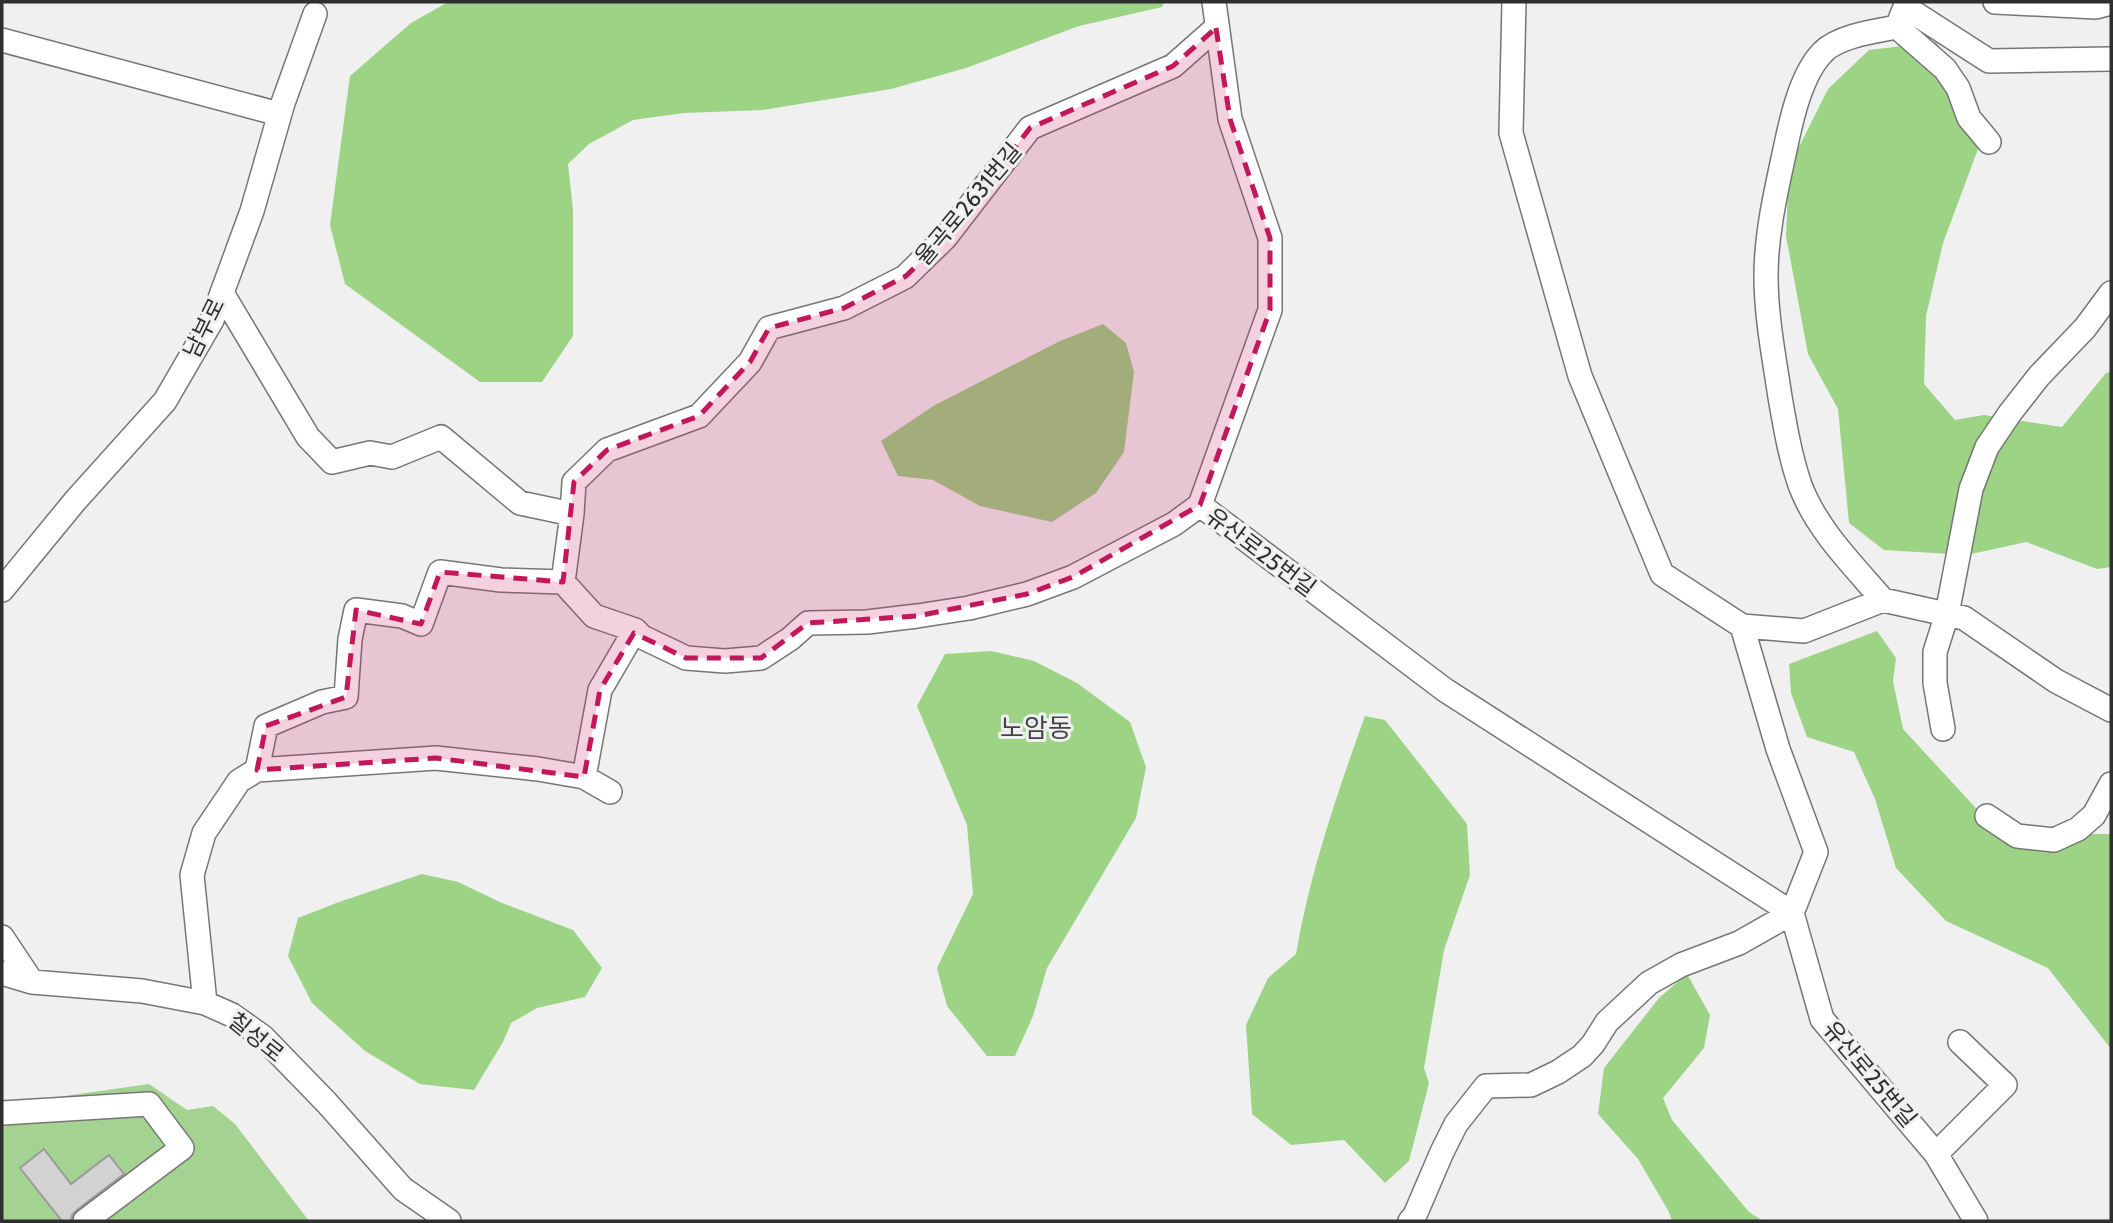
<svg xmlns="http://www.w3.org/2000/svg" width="2113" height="1223" font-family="Cabin,'Noto Sans KR',sans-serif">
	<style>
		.green { fill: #a4d290 }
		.forest { fill: #9cd385 }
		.building { fill: #d3d2d3; stroke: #9c9b9c; stroke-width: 2 }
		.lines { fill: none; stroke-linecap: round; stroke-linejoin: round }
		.minor-casing { stroke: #767677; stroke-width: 26 }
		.minor { stroke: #fff; stroke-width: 23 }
		.marked { fill: #c2185b; fill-opacity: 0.2; stroke: #c2185b; stroke-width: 5; stroke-dasharray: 14 9; stroke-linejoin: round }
		.labels { text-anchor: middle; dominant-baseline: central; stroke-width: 6; stroke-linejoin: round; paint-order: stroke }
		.street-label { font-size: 23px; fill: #2f2f30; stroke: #f0f0f1 }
		.quarter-label { font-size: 26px; fill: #434445; stroke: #f0f0f1 }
	</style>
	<rect width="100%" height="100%" fill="#f0f0f1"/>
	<path class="green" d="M149,1084L187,1110L213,1106L235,1124L309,1221H2V1105Z"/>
	<path class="forest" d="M448,2H1164L1162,7L1079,26L966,68L891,89L763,110L684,113L633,120L589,144L568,164L573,210V336L542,382H480L345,284L330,225L350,76L411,23Z
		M1936,42L1965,86L1978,149L1943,243L1926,316L1924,384L1955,420L1984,415L2062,427L2106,373L2111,372V567L2097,569L2026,542L1967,555L1884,550L1849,523L1838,409L1808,354L1786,236L1789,167L1828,89L1869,50Z
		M1103,324L1126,343L1134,372L1124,452L1096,493L1052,522L980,506L933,480L898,476L881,441L935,405L1060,341Z
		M1877,631L1896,658L1893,681L1903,729L1985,818L2027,834H2111V1049L2048,968L1946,921L1896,868L1875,799L1854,752L1807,737L1791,693L1789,664Z
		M991,651L1034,661L1077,683L1130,722L1146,767L1136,818L1047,968L1033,1016L1015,1056H987L947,1006L937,968L973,894L967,825L917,706L945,654Z
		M1365,716L1385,720L1467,824L1470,875L1444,950L1424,1068L1429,1083L1409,1161L1385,1183L1344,1140L1291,1145L1252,1114L1246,1025L1268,978L1296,954C1310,872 1337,794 1365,716Z
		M422,874L458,882L502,903L573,930L602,968L585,997L537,1008L511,1023L503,1042L474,1090L420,1084L365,1051L312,1003L288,956L298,918L339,902Z
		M1687,974L1710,1015L1704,1048L1663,1098L1672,1120L1749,1212L1763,1221H1672L1669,1212L1638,1159L1598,1114L1604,1068L1659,998Z"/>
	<path class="building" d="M44,1149L71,1184L109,1155L124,1174L77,1210L72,1215L71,1221H62L20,1168Z"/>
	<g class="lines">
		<g class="minor-casing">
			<path id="minor" d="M1514,2L1511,133L1580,376L1662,574L1742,626L1804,631L1883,600L1964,618L2056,681L2111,710
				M1995,2L2096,7L2111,3
				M1905,7L1989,61L2111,59
				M1897,27L1945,69L1958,88L1969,118L1989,142
				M2,40L279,114
				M222,293L308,437L332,462L370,453L392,457L441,437L520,503L572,514
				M1200,505L1174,524L1073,577L1027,594L969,608L917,616L867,622L808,623L790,639L761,658L725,661L686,658L642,637L635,630L594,616L563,582L572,514L574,482L607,450L699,416L750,362L769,328L844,308L905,277L945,238L1030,128L1173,66L1216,28
				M1200,505L1445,690L1792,913L1739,943L1681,965L1649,983L1607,1022L1593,1044L1582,1056L1558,1072L1531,1085L1486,1086L1456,1124L1442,1152L1415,1215L1410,1221
				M1200,505L1270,310V238L1230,119L1214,2
				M2,590L75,501L165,401L212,320L252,211L283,103L315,14
				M1883,600C1852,564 1817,530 1800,485C1790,456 1785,426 1780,397C1774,357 1766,316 1766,276C1766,232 1777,187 1786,145C1792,116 1802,73 1823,52C1838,36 1876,31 1897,27L1907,2
				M1742,626L1778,749L1816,852L1792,913L1822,1019L1936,1154L1976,1221
				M1943,729L1935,683V652L1947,614L1971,489L1987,447L2010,413L2039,376L2085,328L2111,293
				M257,770L266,726L322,702L346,697L350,639L356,610L402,616L421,624L440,572L501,580L563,582
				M584,777L600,690L635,630
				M1987,816L2017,836L2054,840L2078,829L2094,815L2111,784
				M2,937L32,982
				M2,973L32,982L142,991L205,1003L232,1015L263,1037L327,1103L403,1189L449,1221
				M205,1003L192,875L204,833L239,781L257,770L436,758L538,769L584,777L610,792
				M2,1113L149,1104L182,1148L85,1221
				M1936,1154L2005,1085L1960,1042"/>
		</g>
		<use href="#minor" class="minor"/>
	</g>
	<path class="marked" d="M1216,28L1230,119L1270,238V310L1200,505L1073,577L1027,594L917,616L808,623L761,658H686L634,633L600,690L584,777L436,758L257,770L266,726L346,697L356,610L421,624L440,572L563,582L574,482L607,450L699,416L750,362L769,328L844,308L906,276L945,238L1030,128L1173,66Z"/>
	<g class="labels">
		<g class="street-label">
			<text transform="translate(968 204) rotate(-50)">율곡로2631번길</text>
			<text transform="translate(204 328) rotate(-64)">남부로</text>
			<text transform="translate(1261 552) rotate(37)">유산로25번길</text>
			<text transform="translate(256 1037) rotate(39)">칠성로</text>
			<text transform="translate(1870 1074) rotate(50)">유산로25번길</text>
		</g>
		<g class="quarter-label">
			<text x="1036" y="728">노암동</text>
		</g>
	</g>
	<rect width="2113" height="1223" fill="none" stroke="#2f2f30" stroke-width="7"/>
</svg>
